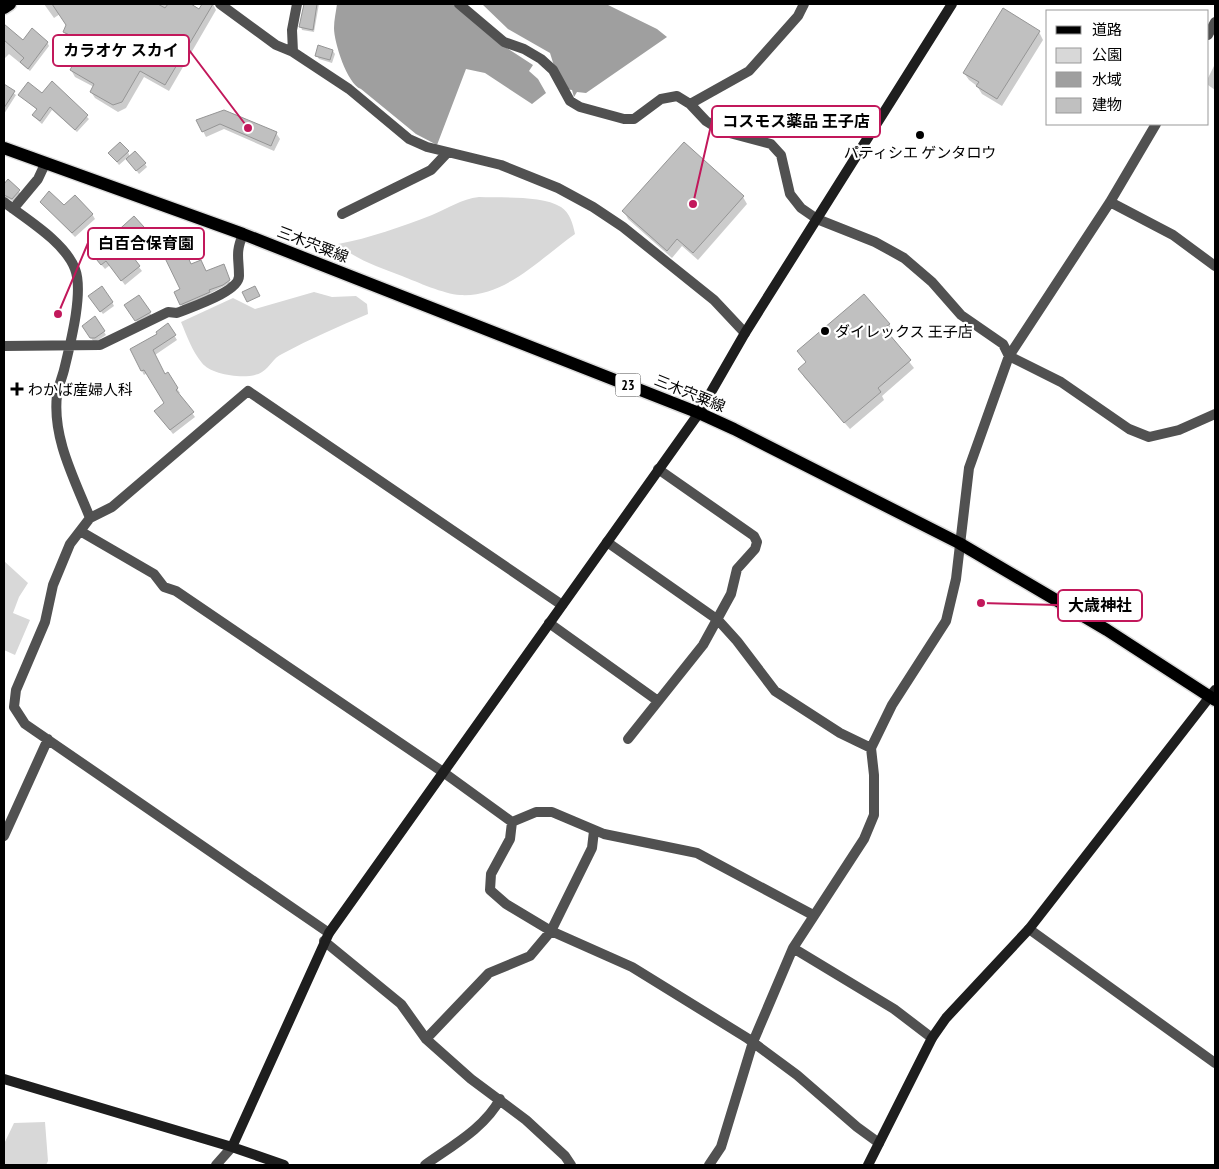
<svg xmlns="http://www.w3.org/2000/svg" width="1219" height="1169" font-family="'PT Sans Narrow','Noto Sans JP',sans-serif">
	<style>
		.green { fill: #d8d8d8 }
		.water { fill: #9f9f9f }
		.shadow { fill: #0003 }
		.building { fill: #c0c0c0; stroke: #959595 }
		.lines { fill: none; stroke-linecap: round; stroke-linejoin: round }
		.primary-casing { stroke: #dbdbdb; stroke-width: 15 }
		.street { stroke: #515151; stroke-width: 10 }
		.secondary { stroke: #1e1e1e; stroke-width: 10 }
		.primary { stroke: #000; stroke-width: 12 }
		.poi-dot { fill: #000; stroke: #fff; stroke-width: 2 }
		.labels { text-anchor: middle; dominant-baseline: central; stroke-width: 4.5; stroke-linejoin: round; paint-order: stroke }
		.shield { fill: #fff; stroke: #4c4c4c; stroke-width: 1 }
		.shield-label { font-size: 14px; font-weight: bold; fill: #000 }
		.poi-label { font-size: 15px; fill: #000; stroke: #fff; text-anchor: start }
		.street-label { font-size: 15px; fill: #000; stroke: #fff }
		.leader { fill: none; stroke: #c2185b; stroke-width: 2 }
		.callout-dot { fill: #c2185b; stroke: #fff; stroke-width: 2 }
		.callout { fill: #fff; stroke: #c2185b; stroke-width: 2 }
		.callout-label { font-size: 16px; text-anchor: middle; font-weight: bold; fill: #000 }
	</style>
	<rect width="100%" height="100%" fill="#fff"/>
	<path class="green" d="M479,197C502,198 542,195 561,207C570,213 573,224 575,234C542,257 505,298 460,295C444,294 417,282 402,276C379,267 356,260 338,244C370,238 401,227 432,215C449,208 461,199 479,197Z
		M314,292L332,297L356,296L367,304L368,314C339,326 310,339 282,354C273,358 270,367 262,372C249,381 211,375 202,363C192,351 187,336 181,322L233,298L255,309Z
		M4,561L28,583L19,597L13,613L30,620L15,655L4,650Z
		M45,1122L48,1161L46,1165H4V1144L14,1123Z"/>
	<path class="water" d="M337,4H454L496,41L533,65L529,71L538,79L546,93L532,104L485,73L466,69L437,145L416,134L361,89C347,84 334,42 334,28C334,20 336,12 337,4Z
		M482,4H606L657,29L667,37L586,93L577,92L574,97L572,90L566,89L555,69L550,53L508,29Z"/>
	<path class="shadow" d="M44,4H78L82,10L86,4H188L199,10L203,4H213L216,10L169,91L144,77L126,108L118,112L95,98L91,92L94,87L75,77L71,70L84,46L68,39L64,32L67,25L60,14L54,18Z
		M304,4H319L314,32L302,30L301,27Z
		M4,25L23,41L47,42L49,46L30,71L9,54L4,59Z
		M1039,32L1043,40L1002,106L982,94L977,86L969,80L964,73Z
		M333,51L335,54L332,63L319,59L317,56Z
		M1215,64V90L1208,85V78Z
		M52,83L89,119L77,132L52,110L42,124L33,116L37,110L20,95L42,94Z
		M4,86L16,95L4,114Z
		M224,111L276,133L280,139L274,151L224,129L206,137L203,131Z
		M128,152L130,157L145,164L147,167L139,174L127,158L119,165L110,153Z
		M8,181L21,194L14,202L4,196V186Z
		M743,197L747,204L698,260L682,246L672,258L628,219L624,211Z
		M41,202L92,214L95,219L75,237Z
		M143,228L146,232L126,250L142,271L125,285L110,265L105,269L93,255Z
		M191,265L206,272L225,269L230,283L209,294L210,296L183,307L175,293L182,290Z
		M139,296L152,316L138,323L127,309Z
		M92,300L112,302L114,306L103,314Z
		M95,318L106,335L97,341H93L85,329Z
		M889,324L893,332L889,336L914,368L882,396L884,400L850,429L804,377L800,369L807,363L799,352Z
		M169,327L177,340L155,355L165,375L168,374L180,393L178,394L195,417L173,434L158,415L166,403L147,373L144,375L131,350Z"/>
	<path class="building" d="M52,4H158L165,8L168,4H191L199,9L202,4H213L165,85L140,71L122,102L113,105L90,92L94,84L70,70L85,42L63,32L66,25Z
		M304,4H317L313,30L299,27Z
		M1003,8L1040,31L997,99L976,86L979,82L963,73Z
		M4,24L23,40L32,28L48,42L28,69L20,62L24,58L4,40Z
		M318,45L333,50L330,60L315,56Z
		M52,81L88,115L75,130L50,107L40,121L32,115L37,109L18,95L28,82L42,93Z
		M4,84L15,91L4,108Z
		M224,110L277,132L271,146L220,124L202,132L196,120Z
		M120,142L129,151L117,162L108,153Z
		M684,142L744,196L693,253L677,239L667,251L622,211Z
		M135,151L146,163L136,171L126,159Z
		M8,179L20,190L12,199L4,195V184Z
		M49,191L64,205L75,195L93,214L72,233L40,202Z
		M134,216L144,227L124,245L140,266L121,281L106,261L101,265L92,254Z
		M183,246L191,264L201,260L206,271L224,264L230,280L223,285L209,290L210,292L180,305L174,292L180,289L163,254Z
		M102,286L113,302L100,312L88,296Z
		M255,286L260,296L247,302L242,292Z
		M864,294L890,324L884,328L911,360L878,388L881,392L844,423L798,369L806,362L797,351Z
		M139,295L151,312L135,321L124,305Z
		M95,316L105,331L95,338H90L82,326Z
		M168,323L176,335L153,350L165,374L168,372L178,388L176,390L194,412L170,430L154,411L164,403L144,370L141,371L130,349L157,334L156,332Z"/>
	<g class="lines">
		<g class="primary-casing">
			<path id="primary" d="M4,8L10,4
				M4,148L243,234L699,413L734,429L959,543L1107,630L1215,700"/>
		</g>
		<path class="street" d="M220,4L276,45L293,52L349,89L409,139L427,147L501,165L558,188L593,207L623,227L714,300L745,333
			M459,4L504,42L524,49L541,59L553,70L570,101L580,107L624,119H634L661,99L677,96L690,104L706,121L722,131L771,144L781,155L790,194L801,208L817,219L875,242L904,258L932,282L961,315L1003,344L1009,356L1061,382L1129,429L1149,437L1179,430L1215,414
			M1208,35L1215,22
			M293,52L292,30L297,4
			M690,104L749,71L798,16L804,4
			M4,202C26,219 65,242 75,269C84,292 70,345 64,370C62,378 58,387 57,395C52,438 75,480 90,518
			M1110,202L1173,235L1215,266
			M13,209L38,179L45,164
			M342,214L431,170L447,153
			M4,346L100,345L168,312L177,313C191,307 239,292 239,276C239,257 235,254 243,234
			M80,531L154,574L164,587L176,591L443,772L512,822L536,812H552L604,834L697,853L813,915
			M607,542L718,620L737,641L775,691L840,733L871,748
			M549,623L658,701
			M628,739L703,645L731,594L737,569L755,549L757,542L754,536L658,469
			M512,822L510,839L491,874L490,890L506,904L551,931L632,967L747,1038L797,1075L857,1127L879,1143
			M4,836L48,739
			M1029,929L1215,1063
			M329,933L25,724L14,707L16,690L45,622L53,585L70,544L90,518L112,507L248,391L562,605
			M324,941L401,1004L426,1039L471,1079L526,1120L565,1156L571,1165
			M793,948L894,1009L932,1038
			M426,1039L489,973L530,956L551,931L592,848L594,831
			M216,1165L232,1147
			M425,1165C450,1147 485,1128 500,1099
			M709,1165L721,1147L753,1042L793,948L864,839L874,815V775L871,748L892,705L946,621L956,579L969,468L1009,356L1110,202L1156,124"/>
		<path class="secondary" d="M4,1079L232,1147L284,1165
			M232,1147L329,933L699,413L745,333L952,4
			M868,1165L932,1038L946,1018L1029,929L1215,690"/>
		<use href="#primary" class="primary"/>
	</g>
	<g class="poi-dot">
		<circle cx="920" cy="135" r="5"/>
		<circle cx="825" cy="331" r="5"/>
		<path d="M14.5 381.5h5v5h5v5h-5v5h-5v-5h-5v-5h5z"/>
	</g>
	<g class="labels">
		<rect class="shield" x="615.5" y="373.5" width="25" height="23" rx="4"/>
		<g class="shield-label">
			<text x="628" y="385">23</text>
		</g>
		<g class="poi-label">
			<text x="920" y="152" text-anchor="middle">パティシエ ゲンタロウ</text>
			<text x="835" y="331">ダイレックス 王子店</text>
			<text x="28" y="389">わかば産婦人科</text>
		</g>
		<g class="street-label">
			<text transform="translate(313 244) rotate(21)">三木宍粟線</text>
			<text transform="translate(690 393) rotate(22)">三木宍粟線</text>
		</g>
	</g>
	<path class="leader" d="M248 128L189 50M693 204L712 121M58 314L88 243M981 603L1058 605"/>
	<g class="callout-dot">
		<circle cx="248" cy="128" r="5"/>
		<circle cx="693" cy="204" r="5"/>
		<circle cx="58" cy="314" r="5"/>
		<circle cx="981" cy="603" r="5"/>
	</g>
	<g class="callout">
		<rect x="53" y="35" width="136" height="31" rx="5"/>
		<rect x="712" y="106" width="168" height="31" rx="5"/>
		<rect x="88" y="228" width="116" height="31" rx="5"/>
		<rect x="1058" y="590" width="84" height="31" rx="5"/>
	</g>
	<g class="callout-label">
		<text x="121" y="56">カラオケ スカイ</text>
		<text x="796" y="127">コスモス薬品 王子店</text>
		<text x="146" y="249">白百合保育園</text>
		<text x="1100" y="611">大歳神社</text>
	</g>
	<rect width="1219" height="1169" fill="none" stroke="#000000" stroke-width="10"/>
	<rect x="1046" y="10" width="162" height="115" fill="#ffffff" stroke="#999999"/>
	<rect x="1056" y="26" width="25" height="8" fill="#000000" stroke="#999999"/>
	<text x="1092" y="35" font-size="15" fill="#000000">道路</text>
	<rect x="1056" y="48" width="25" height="15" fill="#d8d8d8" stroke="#999999"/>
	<text x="1092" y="60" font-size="15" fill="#000000">公園</text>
	<rect x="1056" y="72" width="25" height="15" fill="#9f9f9f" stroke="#999999"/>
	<text x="1092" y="85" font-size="15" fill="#000000">水域</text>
	<rect x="1056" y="98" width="25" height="15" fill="#c0c0c0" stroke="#999999"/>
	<text x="1092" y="110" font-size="15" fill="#000000">建物</text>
</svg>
